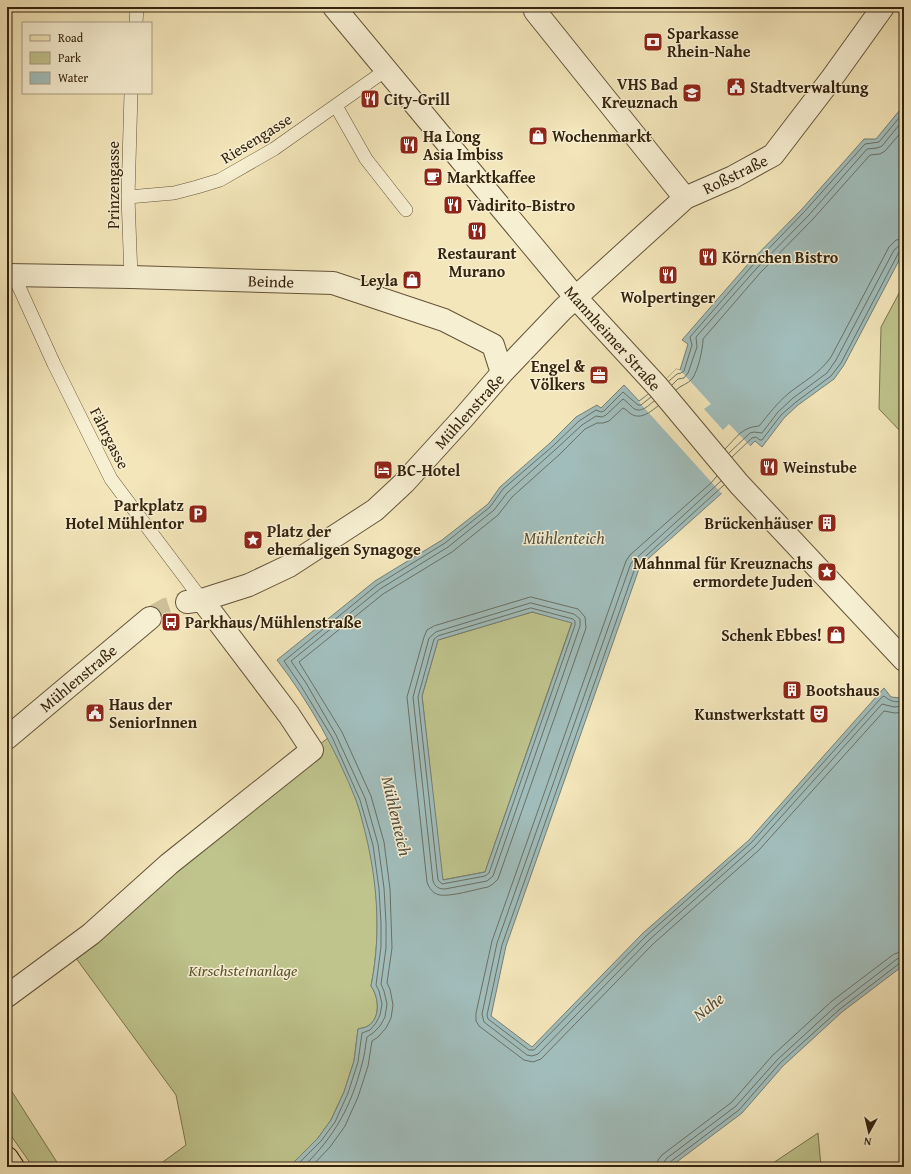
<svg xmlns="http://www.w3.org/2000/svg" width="911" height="1174" font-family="'Gentium Book Plus',serif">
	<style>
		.green { fill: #bfc48d; stroke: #7a744e }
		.water { fill: #a1bdbb; stroke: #757f76; fill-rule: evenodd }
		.pier { fill: #f3e6ba }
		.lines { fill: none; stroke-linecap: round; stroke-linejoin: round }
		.shore { stroke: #6a7064; stroke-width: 1 }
		.street-tunnel { stroke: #cdbf98; stroke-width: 22; stroke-dasharray: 22 11; stroke-linecap: butt }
		.lane-casing { stroke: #645439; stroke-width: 14 }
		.street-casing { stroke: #645439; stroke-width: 24 }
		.primary-casing { stroke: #34230e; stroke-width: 24 }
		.lane { stroke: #f7efd2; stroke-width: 13 }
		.street { stroke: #f7efd2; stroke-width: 22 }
		.primary { stroke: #f3e6ba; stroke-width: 22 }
		.labels { text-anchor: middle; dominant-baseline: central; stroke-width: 3; stroke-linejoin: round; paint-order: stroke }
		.poi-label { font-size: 16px; font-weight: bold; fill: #34230e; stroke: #f7efd2; text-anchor: start }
		.street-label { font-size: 16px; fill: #34230e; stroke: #f7efd2 }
		.park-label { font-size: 16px; font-style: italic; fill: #5e5334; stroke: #f7efd2 }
		.water-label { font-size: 17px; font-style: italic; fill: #555142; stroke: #f7efd2 }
	</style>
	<rect width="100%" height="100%" fill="#f3e6ba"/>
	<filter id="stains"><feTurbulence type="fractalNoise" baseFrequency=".005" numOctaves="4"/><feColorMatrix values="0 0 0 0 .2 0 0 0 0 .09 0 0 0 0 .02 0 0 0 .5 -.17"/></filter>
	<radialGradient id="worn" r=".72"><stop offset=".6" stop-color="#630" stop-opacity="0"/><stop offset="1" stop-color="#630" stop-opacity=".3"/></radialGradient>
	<path class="green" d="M904,284V435L879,409L881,327Z
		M532,612L572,622L485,872L442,880L422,696L438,640Z
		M328,738C338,759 350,780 357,802C377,860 383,926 371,986C379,997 381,1018 368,1026C365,1028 361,1028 358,1029L354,1061L344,1092L331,1120L318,1138L289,1167H156L186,1145L176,1095L70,950L312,750Z
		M7,1084L60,1167H33L7,1130Z
		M818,1133L821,1167H767Z"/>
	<path class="water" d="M904,105V251L844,365L834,379L798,405L784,418L762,447L755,441L736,460L722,493L640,566L506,946L491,1016L532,1047L643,933L749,840L884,688L891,697L901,698L904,696V965L842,1012L783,1066L742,1113L670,1167H289L318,1138L331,1120L344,1092L354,1061L358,1029C361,1028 365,1028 368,1026C381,1018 379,997 371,986C382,933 377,876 363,824C361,816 359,808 356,800C336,750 310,703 277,660L375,581L442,540L488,504L500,487L550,443L576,417L597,405L601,408L624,385L639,401L658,387L676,369L680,370L688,344L682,340L749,263L802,209L864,139H876ZM532,612L572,623L485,872L443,880L422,696L438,640Z"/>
	<path class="pier" d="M676,369L680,370L711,404L704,409L723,430L729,424L751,447L738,460L745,467V469L723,495L639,402L658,387Z"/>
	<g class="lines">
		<path class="shore" d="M669,381L677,374L681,373L684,371L692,345L690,337L752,266L805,211L865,144L879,142L904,112
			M672,385L678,379L684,378L688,373L697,347L696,337L756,269L809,215L867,149L877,148L882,146L904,119
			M676,390C681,385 688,384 692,379C698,371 703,349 703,339L760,273L813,219L870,155L880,154L885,151L904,129
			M725,449C737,437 742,427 759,426C769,414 777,403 789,393C804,381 819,374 831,357L889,247L896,240L904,239
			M729,453L750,433L754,432L762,433L778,412L793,398L827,373L836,360L894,250L899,246L904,245
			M732,457L752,438L756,437L760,440H762L781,415L796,402L831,376L841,363L899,252L904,250
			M717,476L711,483L630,555L626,561L492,941L476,1013V1021L479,1026L524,1060L533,1062L541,1059L653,944L759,850L884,711L895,713L904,712
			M721,481L631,563L497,943L482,1014L484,1022L527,1055L532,1056L538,1054L649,940L755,846L882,704L894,707L904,706
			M724,485L636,565L502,945L487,1015L488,1019L529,1050H534L646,936L752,842L882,697L884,696C890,701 896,704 904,700
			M531,597L578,609L585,617L586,628L498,879L493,884L488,887C477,889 450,897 440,895C433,894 429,888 427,882L407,697L424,637L427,630L434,626Z
			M531,603L574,614L580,619V626L493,876L487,881L445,889C439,889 435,887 433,881L413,697L429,638L436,632Z
			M531,608L573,619L575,621V625L489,873L485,876L442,884L438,880L418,697L434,639L438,636Z
			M295,1167L321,1141L335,1122L348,1093L358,1062L362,1033L370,1030L376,1023L380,1015L382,1004L379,991L376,985L381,947V923L379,889L373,845L360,800L332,737L301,686L284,661L377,585L445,543L490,507L503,489L553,446L579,421L596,410L601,412L604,411L623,392L638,405H641L651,397
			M303,1167C335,1136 351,1107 362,1064C365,1055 365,1046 367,1037L373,1033L380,1026L385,1017L387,1004L384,991L381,984L386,948V923L384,888L378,844L365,798L336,735L306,683L291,661L380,589L448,547L494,510L507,493L556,449L582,425L596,416L602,417L606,415L623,399C626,401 628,403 631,406C639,415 647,407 654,401
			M311,1167L330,1147L345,1126L358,1097L368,1066L372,1041L378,1037L386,1028L391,1018L393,1005L390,989L387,983L392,948L390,889L384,842L371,796L342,732L299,662L383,594L452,552L498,515L512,497L560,454L585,429L597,423H603L609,421L623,408C626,409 628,412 631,414C641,420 650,412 658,406
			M657,1167L658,1160L662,1155L732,1102L772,1056L832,1001L894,954L904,951
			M663,1167L664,1162L667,1158L736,1106L777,1060L837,1005L897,959L904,957
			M668,1167L670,1162L739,1110L780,1063L840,1009L900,963L904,962"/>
		<path class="street-tunnel" d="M150,618L166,609L187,602"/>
		<g class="lane-casing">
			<path id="lane" d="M136,23L137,7
				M131,93L128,197L131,277
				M336,106L366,159L406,210
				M128,197L174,193L197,187L220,180L274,149L386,70
				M14,276L54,364L111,479L202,600"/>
		</g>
		<g class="street-casing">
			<path id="street" d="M334,7L576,298L658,387L739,484L904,660
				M535,11L685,198
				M7,275L131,277L333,283L444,320L493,345L502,373
				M187,602L202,600L249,585L289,566L375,510L404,483L464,417L502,373L563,309L685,198L733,177L773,155L832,78L883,7
				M7,738L150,618
				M7,996L91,934L169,864L312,750L289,715L202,600"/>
		</g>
		<g class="primary-casing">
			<path id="primary" d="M7,1158L13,1167"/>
		</g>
		<use href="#lane" class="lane"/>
		<use href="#street" class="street"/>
		<use href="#primary" class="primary"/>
	</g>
	<defs>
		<g id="bank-square" transform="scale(1)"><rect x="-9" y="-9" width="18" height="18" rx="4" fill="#8f2418" stroke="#f7efd2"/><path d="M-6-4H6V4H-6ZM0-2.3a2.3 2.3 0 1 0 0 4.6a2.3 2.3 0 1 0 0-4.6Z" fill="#fff"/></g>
		<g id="civic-square" transform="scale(1)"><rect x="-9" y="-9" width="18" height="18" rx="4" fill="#8f2418" stroke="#f7efd2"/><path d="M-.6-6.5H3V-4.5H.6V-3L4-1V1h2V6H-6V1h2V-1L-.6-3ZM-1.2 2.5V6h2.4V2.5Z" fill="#fff"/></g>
		<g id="school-square" transform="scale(1)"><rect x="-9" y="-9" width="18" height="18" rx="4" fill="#8f2418" stroke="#f7efd2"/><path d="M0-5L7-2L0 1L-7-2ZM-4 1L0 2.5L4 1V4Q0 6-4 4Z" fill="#fff"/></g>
		<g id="restaurant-square" transform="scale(1)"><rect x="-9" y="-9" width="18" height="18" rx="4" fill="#8f2418" stroke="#f7efd2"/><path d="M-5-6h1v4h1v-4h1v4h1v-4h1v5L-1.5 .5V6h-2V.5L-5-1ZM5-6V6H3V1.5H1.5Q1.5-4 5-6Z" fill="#fff"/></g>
		<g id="shop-square" transform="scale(1)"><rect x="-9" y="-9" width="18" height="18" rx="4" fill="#8f2418" stroke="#f7efd2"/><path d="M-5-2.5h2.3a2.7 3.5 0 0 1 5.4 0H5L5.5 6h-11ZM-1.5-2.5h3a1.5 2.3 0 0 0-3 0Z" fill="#fff"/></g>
		<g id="cafe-square" transform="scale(1)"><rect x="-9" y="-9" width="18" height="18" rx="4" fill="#8f2418" stroke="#f7efd2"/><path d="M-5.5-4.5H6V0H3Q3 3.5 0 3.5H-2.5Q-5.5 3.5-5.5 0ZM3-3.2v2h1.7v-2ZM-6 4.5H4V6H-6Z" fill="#fff"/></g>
		<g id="office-square" transform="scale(1)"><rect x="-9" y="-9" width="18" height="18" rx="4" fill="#8f2418" stroke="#f7efd2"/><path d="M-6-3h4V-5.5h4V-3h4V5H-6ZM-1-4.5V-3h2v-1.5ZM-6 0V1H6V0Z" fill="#fff"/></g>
		<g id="hotel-square" transform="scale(1)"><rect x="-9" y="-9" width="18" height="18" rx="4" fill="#8f2418" stroke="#f7efd2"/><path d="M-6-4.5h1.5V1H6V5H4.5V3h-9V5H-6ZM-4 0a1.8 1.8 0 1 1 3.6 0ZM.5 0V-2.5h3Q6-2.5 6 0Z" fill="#fff"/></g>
		<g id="parking-square" transform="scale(1)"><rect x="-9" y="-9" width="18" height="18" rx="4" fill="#8f2418" stroke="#f7efd2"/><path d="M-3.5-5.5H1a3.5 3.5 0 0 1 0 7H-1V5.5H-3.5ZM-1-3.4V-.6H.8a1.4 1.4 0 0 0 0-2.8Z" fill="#fff"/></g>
		<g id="building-square" transform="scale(1)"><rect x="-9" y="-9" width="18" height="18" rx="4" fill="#8f2418" stroke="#f7efd2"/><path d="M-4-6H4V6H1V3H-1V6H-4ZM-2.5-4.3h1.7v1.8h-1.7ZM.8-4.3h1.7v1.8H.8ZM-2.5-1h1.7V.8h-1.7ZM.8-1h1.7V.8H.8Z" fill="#fff"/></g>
		<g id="sight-square" transform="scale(1)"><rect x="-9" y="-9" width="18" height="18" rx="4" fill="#8f2418" stroke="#f7efd2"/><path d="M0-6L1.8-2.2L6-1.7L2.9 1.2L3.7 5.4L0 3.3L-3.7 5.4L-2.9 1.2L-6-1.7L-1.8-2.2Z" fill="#fff"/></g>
		<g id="bus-square" transform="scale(1)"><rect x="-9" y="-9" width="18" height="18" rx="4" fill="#8f2418" stroke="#f7efd2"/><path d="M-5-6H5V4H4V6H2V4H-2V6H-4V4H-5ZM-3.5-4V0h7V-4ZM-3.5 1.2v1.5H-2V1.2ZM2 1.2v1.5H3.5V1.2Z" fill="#fff"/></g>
		<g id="theatre-square" transform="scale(1)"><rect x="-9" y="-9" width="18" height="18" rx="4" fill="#8f2418" stroke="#f7efd2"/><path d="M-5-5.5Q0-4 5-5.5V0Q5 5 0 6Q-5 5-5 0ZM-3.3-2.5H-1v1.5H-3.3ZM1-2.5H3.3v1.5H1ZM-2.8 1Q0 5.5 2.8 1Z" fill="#fff"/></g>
	</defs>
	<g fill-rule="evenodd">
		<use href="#bank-square" x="653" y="42"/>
		<use href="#civic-square" x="736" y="87"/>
		<use href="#school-square" x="692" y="93"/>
		<use href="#restaurant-square" x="370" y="99"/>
		<use href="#shop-square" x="538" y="136"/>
		<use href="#restaurant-square" x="409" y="145"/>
		<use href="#cafe-square" x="433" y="177"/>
		<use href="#restaurant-square" x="453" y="205"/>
		<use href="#restaurant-square" x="477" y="231"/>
		<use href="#restaurant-square" x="708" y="257"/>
		<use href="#restaurant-square" x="668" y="275"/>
		<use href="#shop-square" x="412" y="280"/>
		<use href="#office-square" x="599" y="375"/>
		<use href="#restaurant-square" x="769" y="467"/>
		<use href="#hotel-square" x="383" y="470"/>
		<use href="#parking-square" x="198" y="514"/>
		<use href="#building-square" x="827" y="523"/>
		<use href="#sight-square" x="253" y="540"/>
		<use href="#sight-square" x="827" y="572"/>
		<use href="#bus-square" x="171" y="622"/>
		<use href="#shop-square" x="836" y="635"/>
		<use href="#building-square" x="792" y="690"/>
		<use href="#civic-square" x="95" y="713"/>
		<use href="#theatre-square" x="819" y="714"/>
	</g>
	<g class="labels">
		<g class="poi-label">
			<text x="667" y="33">Sparkasse<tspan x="667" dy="18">Rhein-Nahe</tspan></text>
			<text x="678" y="84" text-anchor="end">VHS Bad<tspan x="678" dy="18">Kreuznach</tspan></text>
			<text x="750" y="87">Stadtverwaltung</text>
			<text x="384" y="99">City-Grill</text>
			<text x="423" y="136">Ha Long<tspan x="423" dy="18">Asia Imbiss</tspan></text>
			<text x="552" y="136">Wochenmarkt</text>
			<text x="447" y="177">Marktkaffee</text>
			<text x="467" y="205">Vadirito-Bistro</text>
			<text x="477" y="253" text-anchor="middle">Restaurant<tspan x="477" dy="18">Murano</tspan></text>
			<text x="722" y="257">Körnchen Bistro</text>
			<text x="398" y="280" text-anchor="end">Leyla</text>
			<text x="668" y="297" text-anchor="middle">Wolpertinger</text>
			<text x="585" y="366" text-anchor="end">Engel &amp;<tspan x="585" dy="18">Völkers</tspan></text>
			<text x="783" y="467">Weinstube</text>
			<text x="397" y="470">BC-Hotel</text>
			<text x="184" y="505" text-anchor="end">Parkplatz<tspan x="184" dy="18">Hotel Mühlentor</tspan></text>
			<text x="813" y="523" text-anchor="end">Brückenhäuser</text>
			<text x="267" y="531">Platz der<tspan x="267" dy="18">ehemaligen Synagoge</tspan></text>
			<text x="813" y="563" text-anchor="end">Mahnmal für Kreuznachs<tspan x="813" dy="18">ermordete Juden</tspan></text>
			<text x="185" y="622">Parkhaus/Mühlenstraße</text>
			<text x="822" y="635" text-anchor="end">Schenk Ebbes!</text>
			<text x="806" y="690">Bootshaus</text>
			<text x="109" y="704">Haus der<tspan x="109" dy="18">SeniorInnen</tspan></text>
			<text x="805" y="714" text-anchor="end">Kunstwerkstatt</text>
		</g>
		<g class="street-label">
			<text transform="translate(256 138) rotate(-32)">Riesengasse</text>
			<text transform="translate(735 174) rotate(-26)">Roßstraße</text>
			<text transform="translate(113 185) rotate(-90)">Prinzengasse</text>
			<text transform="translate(271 281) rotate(2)">Beinde</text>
			<text transform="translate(613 338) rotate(48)">Mannheimer Straße</text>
			<text transform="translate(469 411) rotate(-48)">Mühlenstraße</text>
			<text transform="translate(110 438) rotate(63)">Fährgasse</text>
			<text transform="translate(78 678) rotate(-40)">Mühlenstraße</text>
		</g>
		<g class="park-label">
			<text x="243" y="970">Kirschsteinanlage</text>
		</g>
		<g class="water-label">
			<text x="564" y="537">Mühlenteich</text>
			<text transform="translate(397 816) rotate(77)">Mühlenteich</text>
			<text transform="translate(708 1006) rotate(-38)">Nahe</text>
		</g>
	</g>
	<rect width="911" height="1174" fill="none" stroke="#f3e6ba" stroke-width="24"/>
	<rect x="8" y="8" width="895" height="1158" fill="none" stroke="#34230e" stroke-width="2"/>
	<rect x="12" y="12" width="887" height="1150" fill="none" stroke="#34230e"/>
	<rect x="22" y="22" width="130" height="72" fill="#f7efd2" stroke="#a99d84"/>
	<rect x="30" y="35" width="20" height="6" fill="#f3e6ba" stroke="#a99d84"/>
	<text x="58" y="42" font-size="12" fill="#34230e">Road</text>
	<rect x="30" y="52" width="20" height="12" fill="#bfc48d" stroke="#a99d84"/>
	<text x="58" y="62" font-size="12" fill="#34230e">Park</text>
	<rect x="30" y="72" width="20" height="12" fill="#a1bdbb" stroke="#a99d84"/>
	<text x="58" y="82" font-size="12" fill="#34230e">Water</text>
	<g transform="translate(869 1132) rotate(188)" stroke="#f7efd2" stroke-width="3" paint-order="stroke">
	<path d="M0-3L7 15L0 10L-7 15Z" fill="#34230e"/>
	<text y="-6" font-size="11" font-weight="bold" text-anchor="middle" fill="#34230e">N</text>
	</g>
	<rect width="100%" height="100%" filter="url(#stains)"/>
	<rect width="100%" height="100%" fill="url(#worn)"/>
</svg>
